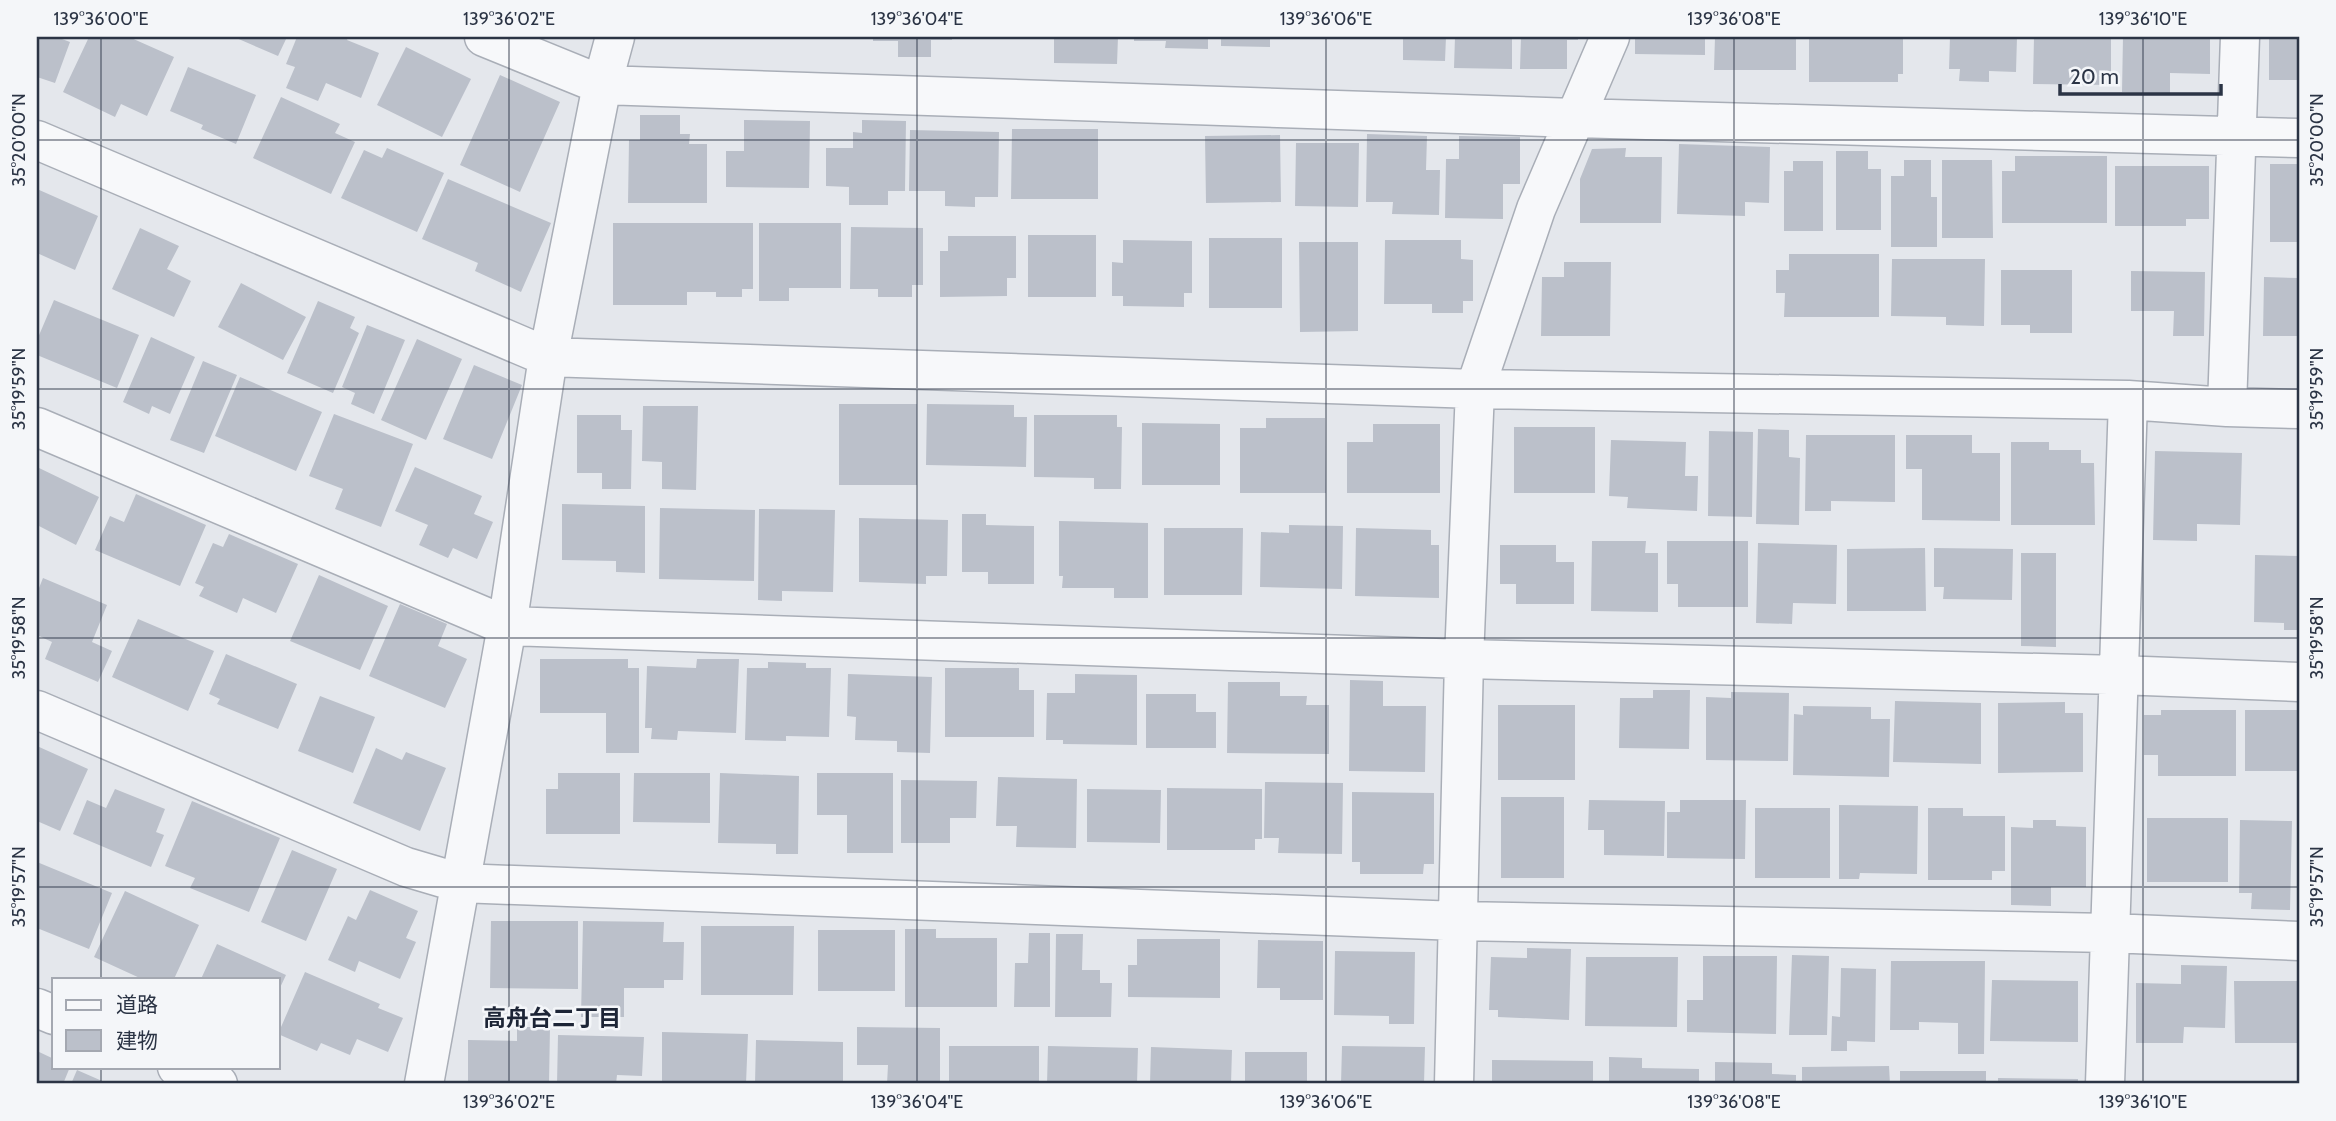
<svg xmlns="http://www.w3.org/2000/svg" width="2336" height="1121" font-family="Cabin,'Noto Sans JP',sans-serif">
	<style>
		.building { fill: #bbc0ca }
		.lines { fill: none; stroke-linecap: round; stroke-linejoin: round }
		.minor-casing { stroke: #a9aeb7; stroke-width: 41 }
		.minor { stroke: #f7f8fa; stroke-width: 38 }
		.ticks { fill: none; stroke: #2b3445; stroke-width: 2; stroke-opacity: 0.45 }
		.labels { text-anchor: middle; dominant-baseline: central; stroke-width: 5; stroke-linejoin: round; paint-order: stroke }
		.neighbourhood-label { font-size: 23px; font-weight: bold; fill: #1d2536; stroke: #f4f6f9 }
		.neatline { fill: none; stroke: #2b3445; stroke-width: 2.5 }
		.ticks-label { font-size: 18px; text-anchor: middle; fill: #2b3445 }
	</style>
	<rect width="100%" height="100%" fill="#e4e7ec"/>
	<path class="building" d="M37,37H62V39L70,42L55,83L37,77Z
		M89,37H129L174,57L147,116L121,104L115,117L63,92Z
		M234,37H287L278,56Z
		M297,37H348L347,40L379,53L361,98L326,83L318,101L286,88L295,67L286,64Z
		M873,37H952V40H931V57H898V41H873Z
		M1054,37H1118L1117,64L1054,63Z
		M1134,37H1208V49L1165,48L1166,41H1134Z
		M1221,37H1270V47L1221,46Z
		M1403,37H1446L1445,61L1403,60Z
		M1455,37H1512V69L1454,68Z
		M1521,37H1578V40H1567V69H1520Z
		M1635,37H1705V55L1635,54Z
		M1715,37H1796V70H1714Z
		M1809,37H1903V74H1898V82H1809Z
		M1950,37H2017L2016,72L1989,71V82L1959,81L1960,69H1949Z
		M2034,37H2111V85L2033,84Z
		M2123,37H2210V74L2170,73V93L2122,92Z
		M2269,37H2299V80H2269Z
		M406,47L471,79L442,137L377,105Z
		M188,67L256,95L236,144L201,129L203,125L170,111Z
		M500,75L560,102L520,192L460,165Z
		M281,97L340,124L335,133L355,142L331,194L253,158Z
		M640,115H680V134H690L689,144H707V203H628L629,140H640Z
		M744,120L810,121L809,188L726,187V151H744Z
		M862,120L906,121L905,191H888V205H849V187L826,186V148H853V132L862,133Z
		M1012,129H1098V199H1011Z
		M910,130L999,132L998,197H975V207L945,206V191H909Z
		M1367,134L1427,136L1426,170H1440L1439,215L1392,214L1393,202H1366Z
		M1280,135L1281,202L1206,203L1205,136Z
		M1459,136L1520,137V184H1503V219L1445,218L1446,159H1459Z
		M1296,143H1359L1358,207L1295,206Z
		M1679,144L1770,147L1769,203L1745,202V216L1677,214Z
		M387,148L444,173L417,232L341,198L364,150L382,158Z
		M1626,148L1625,157H1662L1661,223H1580V179L1592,149Z
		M1836,151H1868V169H1881V230H1836Z
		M2015,156H2107V223H2002V171H2015Z
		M1904,160H1931V197H1937V247H1891V176H1904Z
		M1942,160H1992L1993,238H1942Z
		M1793,161H1823V231H1784V171H1793Z
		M2270,164H2299V242H2270Z
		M2115,166H2209V219H2186V226H2115Z
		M448,179L551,223L521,292L475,271L478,263L422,239Z
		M37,189L98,216L75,270L37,253Z
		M613,223H753V289H742V297H716V292H687V305H613Z
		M759,223H841V288H789V301H759Z
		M851,227L923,228V285H912V297H878V289H850Z
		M140,228L179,246L167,269L191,281L174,317L112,289Z
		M1028,235H1096V297H1028Z
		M948,236H1016V278H1007V296L940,297V251H948Z
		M1209,238H1282V308H1209Z
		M1123,240L1192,241V293H1184V307L1123,306V296H1112V262L1123,263Z
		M1385,240H1461V259L1473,260V301H1463V313H1432V304H1384Z
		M1299,242H1358V331L1300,332Z
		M1789,254H1879V317H1784L1785,293H1776V270H1789Z
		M1892,259H1985L1984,326L1946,325V317L1891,316Z
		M1564,262H1611L1610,336H1541L1542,277H1564Z
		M2001,270H2072V333H2030V325H2001Z
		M2131,271L2205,272L2204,336H2173L2174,311H2131Z
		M2264,277L2299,278V336H2263Z
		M241,283L306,317L283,360L218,327Z
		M54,300L139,335L117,388L37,355V340Z
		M318,301L355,317L350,328L359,333L333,393L287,373Z
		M367,325L405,340L374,414L351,404L355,393L342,387Z
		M151,337L195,357L170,414L152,406L149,414L123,402Z
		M417,339L462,359L426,440L381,420Z
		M203,361L237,375L204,453L170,440Z
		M474,365L522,385L492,459L443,439Z
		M240,377L322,412L296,471L215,436Z
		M839,404H917V485H839Z
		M927,404L1014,405V417H1027L1026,467L926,465Z
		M643,406H698L696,490L662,489V462L642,461Z
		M334,414L413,444L381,527L335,509L343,489L309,476Z
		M577,415H621V430H632L631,489H602V473H577Z
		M1034,415H1117V427H1122L1121,489H1094V478L1034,477Z
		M1266,418H1325L1326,493H1240V428H1266Z
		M1142,423L1220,424V485H1142Z
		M1373,424H1440V493H1347V442H1373Z
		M1514,427H1595V493H1514Z
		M1758,429L1789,430V457L1800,458L1799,525L1756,524Z
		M1709,431L1753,432L1752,517L1708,516Z
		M1806,435H1895V502L1831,501V511H1805Z
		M1906,435H1972V453H2000V521L1922,520V469H1906Z
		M1611,440L1686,442L1685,476H1698L1697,511L1627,508L1628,497L1609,496Z
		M2011,442H2049V450H2081V463H2094L2095,525H2011Z
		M2155,451L2242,453L2240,525L2197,524V541L2153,540Z
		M37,467L99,497L76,545L37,525Z
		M415,467L482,496L474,514L493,522L477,559L453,548L448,558L419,545L428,525L395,511Z
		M136,494L206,525L180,586L95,550L110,516L124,522Z
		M562,504L645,506V573L616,572V561L562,560Z
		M660,508L755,510L754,581L659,579Z
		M759,509L835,510L833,592L782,591V601L758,600Z
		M962,514H986V525L1034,526V584H988V572H962Z
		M859,518L948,520L947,576H926V584L859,582Z
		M1059,521L1148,523V598H1114V588H1062L1063,576H1059Z
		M1289,525L1343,526L1342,589L1260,587L1261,532L1289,533Z
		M1164,528H1243L1242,595H1164Z
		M1356,528L1431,530V545H1439V598L1355,596Z
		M229,534L298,564L276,613L243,598L237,613L199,596L204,587L195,583L213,543L223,547Z
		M1592,541H1646L1645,553H1658V612L1591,611Z
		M1667,541H1748V607H1678V584H1667Z
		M1758,543L1837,545L1836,604L1793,603L1792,624L1756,623Z
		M1500,545H1556V562H1574V604H1516V584H1500Z
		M1925,548L1926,611H1847V549Z
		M1934,548L2013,549L2012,600L1943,599L1944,587H1934Z
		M2021,553H2056V647L2021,646Z
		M2255,555L2299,556V630H2284V623L2254,622Z
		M319,575L388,606L360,670L290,641Z
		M43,578L107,605L92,642L112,651L98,682L45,659L52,642L37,635V593Z
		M400,604L447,624L438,646L467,659L445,708L369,676Z
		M138,619L214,651L188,711L112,677Z
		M226,654L297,684L278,729L217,704L220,699L209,694Z
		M540,659H628V668H639V753H606V713H540Z
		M697,659H739L736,733L678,731L677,740L651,739L652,728H645L647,666L696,668Z
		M768,662L806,663V668H831L829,737L786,736V741L745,740L747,668H768Z
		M945,668H1019V690H1034V737H945Z
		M848,674L932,677L930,753L897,752V741L855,740L856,717L847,716Z
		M1075,674L1137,675V745L1063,744V740H1046L1047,693H1075Z
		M1350,680L1383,681V706H1426L1425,772L1349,771Z
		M1228,682H1280V696H1307L1306,705H1329V754L1227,753Z
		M1653,690H1690L1689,749L1619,748L1620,698H1653Z
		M1731,692L1789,693L1788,761L1706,760V697L1731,698Z
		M1146,694H1196V712H1216V748H1146Z
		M320,696L375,717L353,773L298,751Z
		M1895,701L1981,703V764L1893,762Z
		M2065,702V713H2083V772L1998,773V703Z
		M1498,705H1575V780H1498Z
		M1803,706L1871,707V719H1890L1889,777L1793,775L1794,714L1803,715Z
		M2161,710H2236V776H2158V755H2144V715H2161Z
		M2245,710H2299V771H2245Z
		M37,746L88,769L60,831L37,821Z
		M376,748L402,760L406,752L446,768L420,831L353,803Z
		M558,773H620V834H546V789H558Z
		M634,773H710V823L633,822Z
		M720,773L799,776L798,854H776V844L718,843Z
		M817,773H893V853H847V815H817Z
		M998,777L1077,779L1076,848L1016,847L1017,826H996Z
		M901,780L977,781L976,818H950V843H901Z
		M1265,782L1343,783L1342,854L1278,853L1279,838H1264Z
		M1167,788L1262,789V839H1255V850H1167Z
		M115,789L165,809L156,832L164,835L151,867L73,834L87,800L106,808Z
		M1087,789L1161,790L1160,843L1087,842Z
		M1352,792L1434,793V864H1424L1423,874H1360V862H1352Z
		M1501,797H1564V878H1501Z
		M1589,800L1665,801L1664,856L1604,855V830H1588Z
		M1680,800H1746L1745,859L1667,858V812H1680Z
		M192,801L280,838L249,912L190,888L195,878L165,866Z
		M1839,805L1918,806L1917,874L1860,873L1859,879H1839Z
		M1755,808H1830V878H1755Z
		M1928,808H1963V816H2005V871H1992V880H1928Z
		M2147,818H2228V882H2147Z
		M2033,820H2056V826L2086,827V887H2051V906L2011,905V827L2033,828Z
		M2240,820L2292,821L2290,910L2251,909L2252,893H2239Z
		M292,850L337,869L306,941L261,922Z
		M37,862L112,893L89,949L37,928Z
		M370,890L418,911L406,938L416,942L400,979L359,961L355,972L328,960L348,916L356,920Z
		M125,891L199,925L174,979H142L94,957Z
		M491,921H578V989L490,988Z
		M583,921L664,922L663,942H684L683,980H664V988H624V1017H581Z
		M701,926H794L793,995H701Z
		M905,929H936V938H997V1007H905Z
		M818,930H895V991H818Z
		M1029,933H1050V1007H1014L1015,963H1028Z
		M1056,934H1083L1082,970H1100V983H1112L1111,1017H1055Z
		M1137,939H1220V998L1128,997V965H1137Z
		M1258,940L1323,941V1000H1280V988H1257Z
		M217,944L286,975L278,992V979H201Z
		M1527,948L1571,949L1569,1020L1498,1017V1010H1489L1491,957L1527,958Z
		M1335,951L1415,952L1414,1024H1389V1016L1334,1015Z
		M1792,955L1829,956L1827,1035H1789Z
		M1703,956H1777L1776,1034L1687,1032V1000H1703Z
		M1586,957H1678L1677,1027L1585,1026Z
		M1891,961H1985L1984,1054H1958V1023L1919,1022V1030H1890Z
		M2181,965L2227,966L2225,1028L2184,1027L2183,1043H2136V983L2181,984Z
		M1841,968L1876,969L1875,1042L1847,1041V1051H1831L1832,1016L1840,1017Z
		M305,972L380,1004L378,1008L403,1018L388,1052L357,1039L350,1055L321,1043L317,1051L278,1034Z
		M1992,980L2078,981V1042L1990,1041Z
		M2234,981H2299V1043H2235Z
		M517,1027H550L549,1084H468V1040L517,1041Z
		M857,1027L940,1028V1084H887L888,1065H857Z
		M662,1032L748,1034L746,1084H662Z
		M558,1035L644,1037L642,1076L617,1075L616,1084H557Z
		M756,1040L843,1042V1084H755Z
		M949,1046H1039V1084H949Z
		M1048,1046L1138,1048L1137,1084H1047Z
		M1342,1046L1425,1047L1424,1084H1341Z
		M1151,1047L1232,1050L1231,1084H1150Z
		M37,1051L54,1059V1067H70L63,1084H37Z
		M1245,1052H1307V1084H1245Z
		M1609,1057L1642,1058V1068L1699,1069V1084H1609Z
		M1492,1060L1593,1061V1084H1492Z
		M1715,1062L1772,1063V1074L1796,1075V1084H1715Z
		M1889,1066L1890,1084H1802V1067Z
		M77,1070L109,1084H71Z
		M1900,1071H1986V1084H1900Z
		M1998,1078L2078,1079V1084H1998Z"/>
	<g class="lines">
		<g class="minor-casing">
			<path id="minor" d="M484,37L602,85L1575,118L2299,138
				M37,140L548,357L1475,389L2128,400L2227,407L2299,409
				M2227,407L2240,37
				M37,427L507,626L1464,659L2119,675L2299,682
				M37,710L406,867L460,883L1458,921L2110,933L2299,941
				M37,1008L54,1015
				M177,1067L218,1084
				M424,1084L507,626L548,357L602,85L615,37
				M1454,1084L1464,659L1475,389L1536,209L1610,37
				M2105,1084L2128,400"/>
		</g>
		<use href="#minor" class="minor"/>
	</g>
	<path class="ticks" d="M101,37V979M509,37V1084M917,37V1084M1326,37V1084M1734,37V1084M2143,37V1084M37,140H2299M37,389H2299M37,638H2299M37,887H2299M101,1067V1084"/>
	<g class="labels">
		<g class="neighbourhood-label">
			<text x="552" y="1018">高舟台二丁目</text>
		</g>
	</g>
	<rect width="2336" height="1121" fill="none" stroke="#f4f6f9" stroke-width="77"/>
	<rect x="52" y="978" width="228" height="91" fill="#f4f6f9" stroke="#a4a8b1" stroke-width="2"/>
	<rect x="66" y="1000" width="35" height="10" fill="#f7f8fa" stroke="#a4a8b1" stroke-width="2"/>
	<text x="116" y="1012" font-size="21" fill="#2b3445">道路</text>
	<rect x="66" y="1030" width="35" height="21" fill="#bbc0ca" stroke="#a4a8b1" stroke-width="2"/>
	<text x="116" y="1048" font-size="21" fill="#2b3445">建物</text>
	<path d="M2060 84v10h161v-10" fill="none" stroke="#2b3445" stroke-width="3.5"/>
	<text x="2070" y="84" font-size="21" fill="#2b3445" stroke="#f4f6f9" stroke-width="5" paint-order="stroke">20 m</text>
	<rect x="38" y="38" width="2260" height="1044" class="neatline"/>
	<g class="ticks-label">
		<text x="101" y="25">139°36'00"E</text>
		<text x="509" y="25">139°36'02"E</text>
		<text x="917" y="25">139°36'04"E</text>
		<text x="1326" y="25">139°36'06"E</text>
		<text x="1734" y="25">139°36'08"E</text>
		<text x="2143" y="25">139°36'10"E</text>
		<text transform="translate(19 140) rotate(-90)" y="6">35°20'00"N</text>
		<text transform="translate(2317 140) rotate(-90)" y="6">35°20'00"N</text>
		<text transform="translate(19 389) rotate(-90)" y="6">35°19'59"N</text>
		<text transform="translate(2317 389) rotate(-90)" y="6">35°19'59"N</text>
		<text transform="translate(19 638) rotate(-90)" y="6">35°19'58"N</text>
		<text transform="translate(2317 638) rotate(-90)" y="6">35°19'58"N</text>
		<text transform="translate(19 887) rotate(-90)" y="6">35°19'57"N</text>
		<text transform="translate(2317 887) rotate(-90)" y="6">35°19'57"N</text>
		<text x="509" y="1108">139°36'02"E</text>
		<text x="917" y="1108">139°36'04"E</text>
		<text x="1326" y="1108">139°36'06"E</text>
		<text x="1734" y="1108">139°36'08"E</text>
		<text x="2143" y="1108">139°36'10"E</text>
	</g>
</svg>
